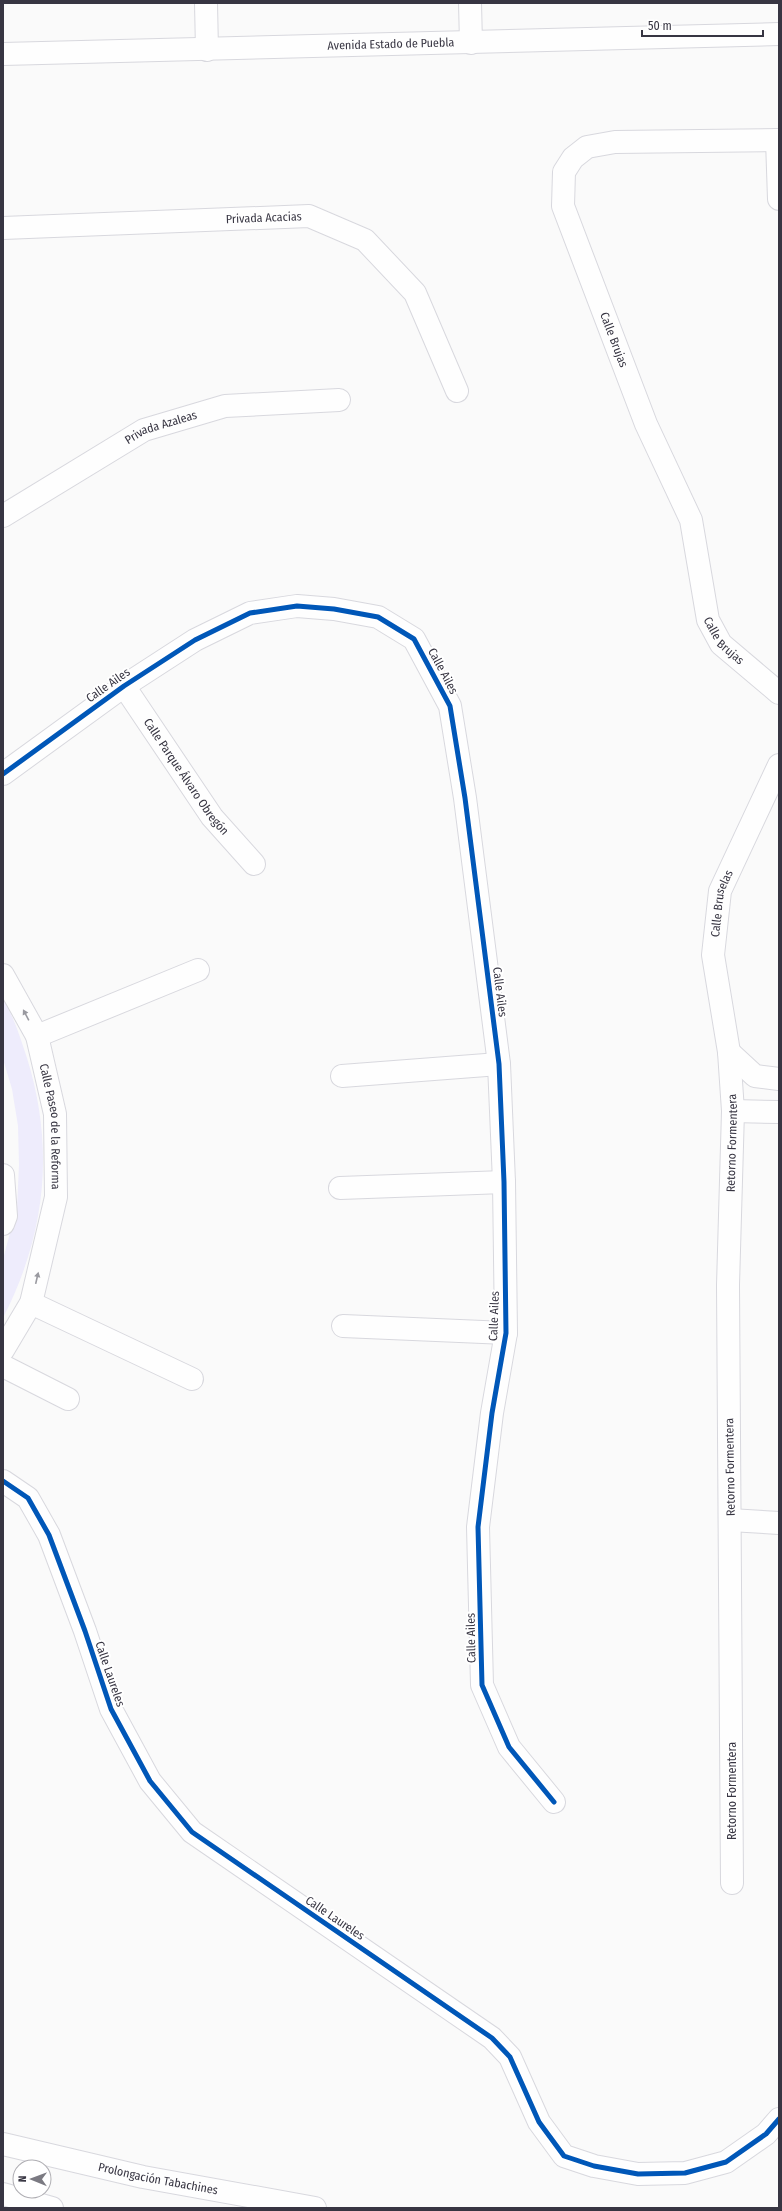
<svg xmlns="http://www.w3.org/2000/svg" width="782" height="2211" font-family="'Fira Sans Condensed',sans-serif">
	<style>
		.green { fill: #eeecfc }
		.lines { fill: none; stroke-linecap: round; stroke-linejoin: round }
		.minor-casing { stroke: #d8d8de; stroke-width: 24 }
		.major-casing { stroke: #d8d8de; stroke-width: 24 }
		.minor { stroke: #fefefe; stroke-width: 22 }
		.major { stroke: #fefefe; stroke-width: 22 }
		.cycleway-casing { stroke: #fff; stroke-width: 8 }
		.cycleway { stroke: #0057b8; stroke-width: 5 }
		.oneway { fill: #9a9aa0 }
		.labels { text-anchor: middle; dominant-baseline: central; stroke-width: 4; stroke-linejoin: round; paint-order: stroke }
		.street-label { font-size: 12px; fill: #373542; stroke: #fff }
	</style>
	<rect width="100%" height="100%" fill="#fafafa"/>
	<path class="green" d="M3,999C14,1017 20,1037 27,1058C55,1148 46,1234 3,1318V1259L17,1207L19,1165L18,1126L12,1089L3,1059Z"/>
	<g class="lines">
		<g class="minor-casing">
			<g id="minor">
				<path d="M206,3L207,50"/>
				<path d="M470,3L471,43"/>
				<path id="s1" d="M3,54L779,34"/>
				<path d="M777,140L779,199"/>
				<path id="s2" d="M779,140L615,142L587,147L573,158L564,172L563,206L646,424L691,520L708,620L721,644L779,693"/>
				<path id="s3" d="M3,228L309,216L365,240L415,293L457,391"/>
				<path id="s4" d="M3,516L144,430L225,406L339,400"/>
				<path id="s5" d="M124,686L212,817L254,864"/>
				<path d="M3,774L124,686L195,640L250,613L297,606L334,609L378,617L414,639L450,706L465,798L499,1064L504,1182L506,1333L492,1413L478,1527L482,1685L509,1747L554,1802"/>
				<path d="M37,1036L198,970"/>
				<path d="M729,1052L755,1076L779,1079"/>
				<path d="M342,1076L499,1064"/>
				<path d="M733,1111L779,1112"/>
				<path d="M340,1188L504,1182"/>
				<path d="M31,1303L192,1379"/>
				<path d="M343,1326L506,1333"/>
				<path d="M3,1366L68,1399"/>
				<path d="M3,1481L28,1498L49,1535L85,1631L111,1709L150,1781L192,1832L492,2038L510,2057L539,2122L564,2156L594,2166L638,2174L685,2173L726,2162L766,2134L779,2119"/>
				<path d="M730,1520L779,1523"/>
				<path id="s6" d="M732,1883L728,1285L733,1111L729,1052L713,955L720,891L779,765"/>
				<path id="s7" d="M3,2144L143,2177L315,2208"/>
				<path d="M3,2194L52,2208"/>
			</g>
		</g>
		<g class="major-casing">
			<g id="major">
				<path id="s8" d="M3,975L37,1036L55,1114L56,1197L31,1303L3,1350"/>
				<path d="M3,1175L6,1216L3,1224"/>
			</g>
		</g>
		<use href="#minor" class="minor"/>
		<use href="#major" class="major"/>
		<g class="cycleway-casing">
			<path id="cycleway" d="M3,774L124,686L195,640L250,613L297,606L334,609L378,617L414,639L450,706L465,798L499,1064L504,1182L506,1333L492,1413L478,1527L482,1685L509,1747L554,1802
				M3,1481L28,1498L49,1535L85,1631L111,1709L150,1781L192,1832L492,2038L510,2057L539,2122L564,2156L594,2166L638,2174L685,2173L726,2162L766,2134L779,2119"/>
		</g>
		<use href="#cycleway" class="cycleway"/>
	</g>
	<defs><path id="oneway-solid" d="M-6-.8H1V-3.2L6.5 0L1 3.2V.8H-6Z"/></defs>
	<g class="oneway">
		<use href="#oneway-solid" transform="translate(26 1015) rotate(-118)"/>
		<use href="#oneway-solid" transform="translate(37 1278) rotate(-77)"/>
	</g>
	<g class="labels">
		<g class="street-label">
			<text stroke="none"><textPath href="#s1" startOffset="388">Avenida Estado de Puebla</textPath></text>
			<text stroke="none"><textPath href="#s3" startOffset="261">Privada Acacias</textPath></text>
			<text stroke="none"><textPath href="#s2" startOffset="404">Calle Brujas</textPath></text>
			<text stroke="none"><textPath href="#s4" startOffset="182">Privada Azaleas</textPath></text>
			<text stroke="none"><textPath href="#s2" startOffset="728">Calle Brujas</textPath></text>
			<text transform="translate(443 671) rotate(62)">Calle Ailes</text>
			<text transform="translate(108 685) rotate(-35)">Calle Ailes</text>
			<text stroke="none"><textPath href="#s5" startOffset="110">Calle Parque Álvaro Obregón</textPath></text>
			<text stroke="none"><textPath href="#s6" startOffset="982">Calle Bruselas</textPath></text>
			<text transform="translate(500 992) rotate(83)">Calle Ailes</text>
			<text stroke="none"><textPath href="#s8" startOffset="162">Calle Paseo de la Reforma</textPath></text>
			<text stroke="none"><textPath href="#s6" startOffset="740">Retorno Formentera</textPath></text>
			<text transform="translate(494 1316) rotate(-88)">Calle Ailes</text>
			<text transform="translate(730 1467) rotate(-91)">Retorno Formentera</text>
			<text transform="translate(471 1638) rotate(-91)">Calle Ailes</text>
			<text transform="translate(110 1674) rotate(71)">Calle Laureles</text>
			<text transform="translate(732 1791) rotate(-90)">Retorno Formentera</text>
			<text transform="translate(335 1918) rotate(34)">Calle Laureles</text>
			<text stroke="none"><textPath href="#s7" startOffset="159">Prolongación Tabachines</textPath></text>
		</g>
	</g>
	<rect width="782" height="2211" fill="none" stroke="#373542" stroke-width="8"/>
	<g transform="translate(32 2179) rotate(271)"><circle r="19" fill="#ffffff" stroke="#afaeb3"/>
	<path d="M0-3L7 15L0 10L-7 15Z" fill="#7b7a82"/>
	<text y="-6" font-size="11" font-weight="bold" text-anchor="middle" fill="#373542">N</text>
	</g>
	<path d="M642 30v6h121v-6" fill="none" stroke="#373542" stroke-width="2"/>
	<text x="648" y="30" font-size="12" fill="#373542" stroke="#ffffff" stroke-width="3" paint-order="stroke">50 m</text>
</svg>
